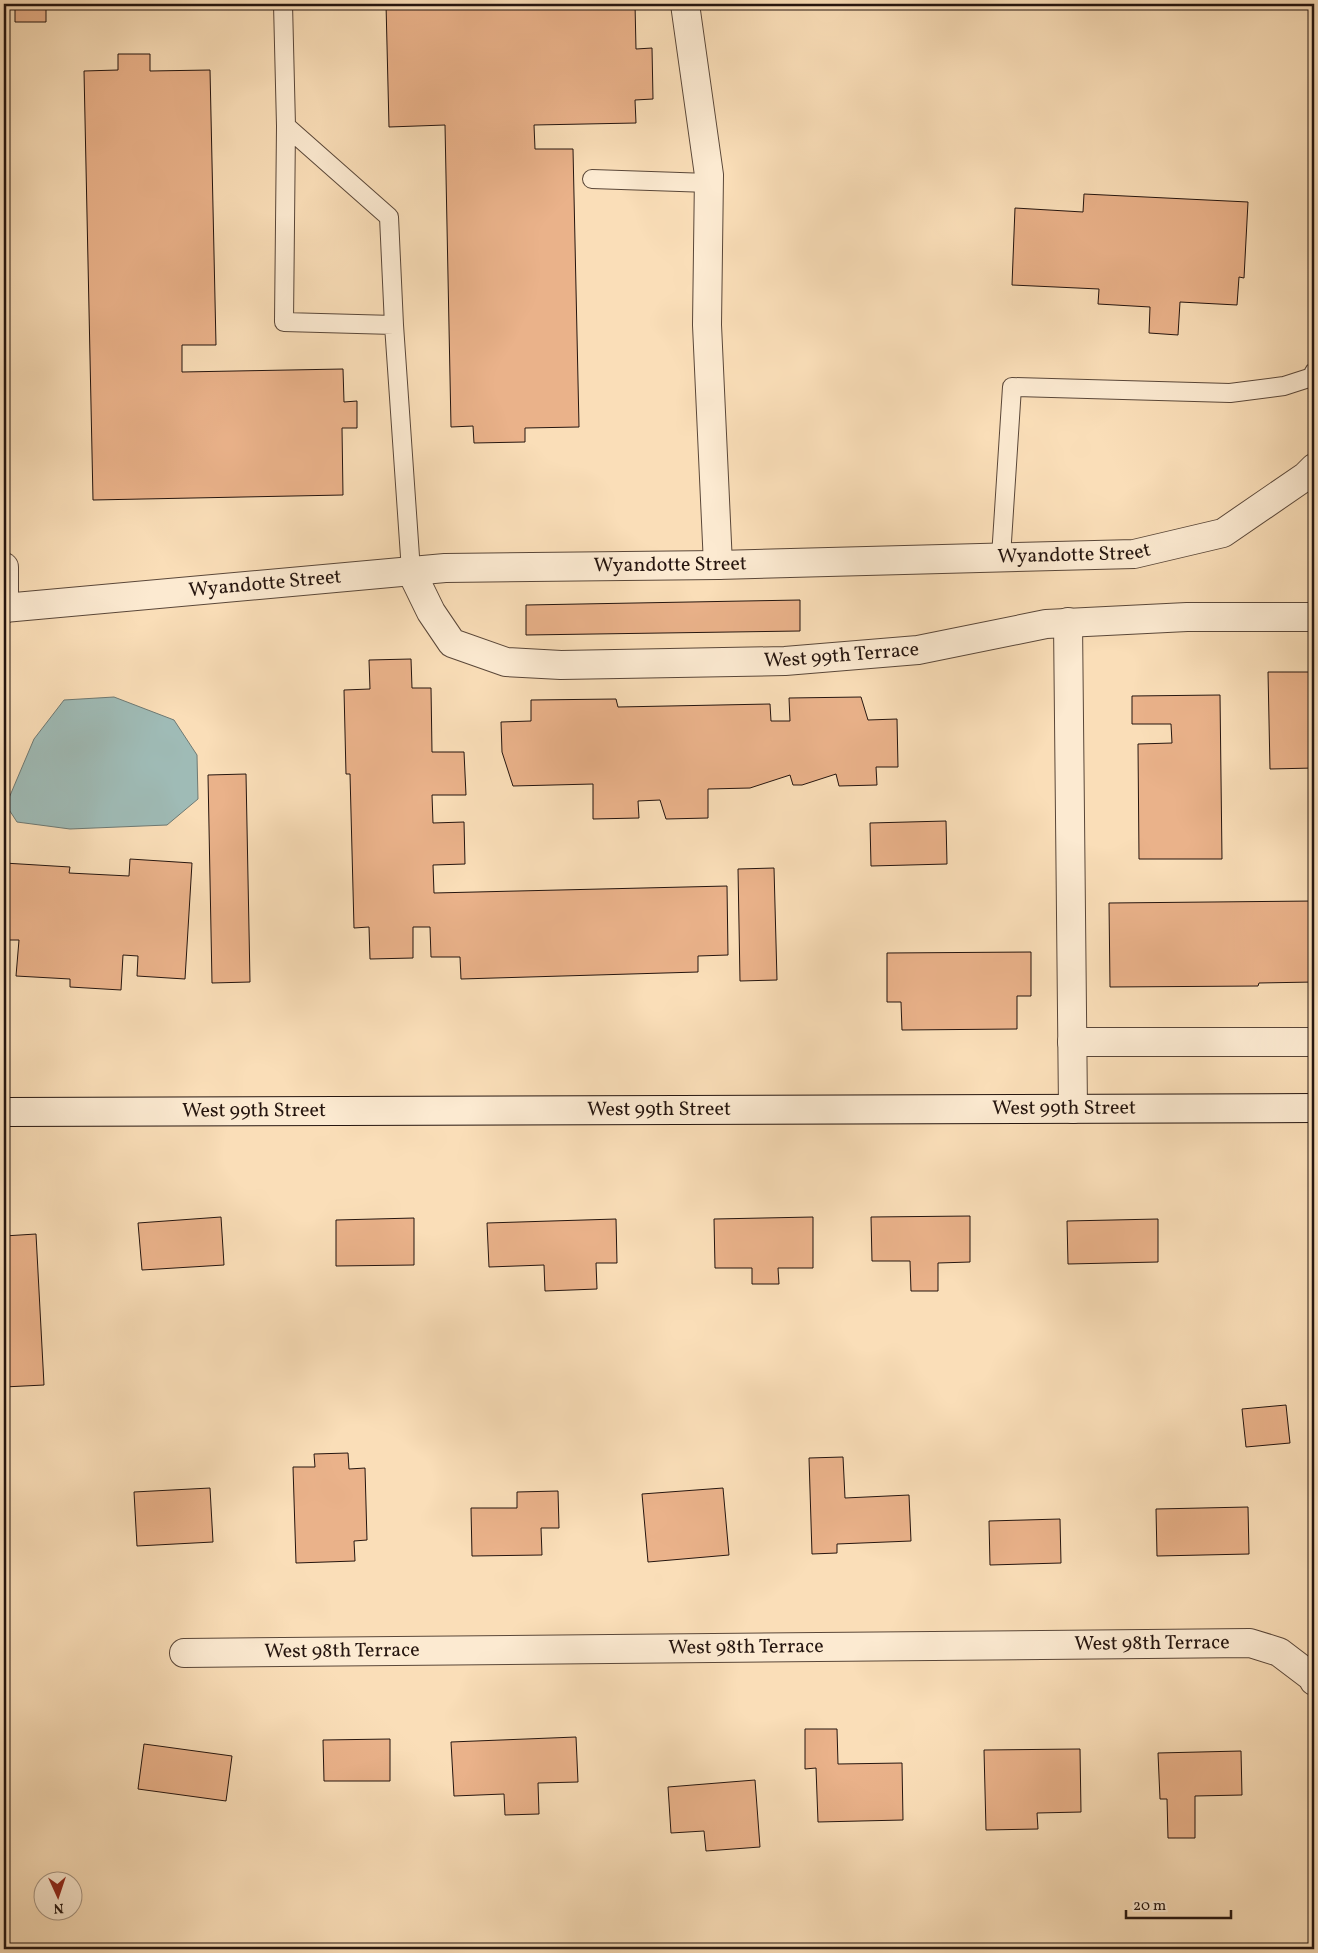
<svg xmlns="http://www.w3.org/2000/svg" width="1318" height="1953" font-family="Vollkorn,serif">
	<style>
		.water { fill: #9fbbb6; stroke: #6e7973 }
		.building { fill: #eab28a; stroke: #25150f }
		.lines { fill: none; stroke-linecap: round; stroke-linejoin: round }
		.lane-casing { stroke: #5a4739; stroke-width: 20 }
		.street-casing { stroke: #5a4739; stroke-width: 30 }
		.secondary-casing { stroke: #25150f; stroke-width: 30 }
		.lane { stroke: #fcead1; stroke-width: 18 }
		.street { stroke: #fcead1; stroke-width: 28 }
		.secondary { stroke: #fcead1; stroke-width: 28 }
		.labels { text-anchor: middle; dominant-baseline: central; stroke-width: 4.5; stroke-linejoin: round; paint-order: stroke }
		.street-label { font-size: 20px; fill: #25150f; stroke: #fcead1 }
	</style>
	<rect width="100%" height="100%" fill="#fadeb8"/>
	<filter id="stains"><feTurbulence type="fractalNoise" baseFrequency=".004" numOctaves="4"/><feColorMatrix values="0 0 0 0 .2 0 0 0 0 .09 0 0 0 0 .02 0 0 0 .5 -.17"/></filter>
	<radialGradient id="worn" r=".72"><stop offset=".6" stop-color="#630" stop-opacity="0"/><stop offset="1" stop-color="#630" stop-opacity=".3"/></radialGradient>
	<path class="water" d="M114,697L174,720L197,755L198,799L167,825L70,829L17,822L6,805L34,739L64,700Z"/>
	<path class="building" d="M15,4H46V22H15Z
		M386,4H635L636,49L652,48L653,99L635,100L636,123L534,125L535,149H573L579,427L525,428V442L474,443L473,426L451,427L445,125L389,127Z
		M118,54H150V71L210,70L216,345H182V372L343,369L344,402L357,401V428H342L343,495L93,500L84,71L118,70Z
		M1084,194L1248,202L1244,278L1239,277L1237,305L1180,302L1178,335L1149,333L1150,307L1098,304L1099,289L1012,285L1015,208L1083,212Z
		M800,600V631L526,635V605Z
		M411,659L412,688H431L432,752H464L466,795H432L433,823L464,822L465,864L433,865L434,893L727,886L728,955L698,956V972L461,979L460,957H431L430,927H413V958L370,959L369,927L354,928L350,774H346L344,690L370,689L369,660Z
		M1268,672H1314V768L1270,769Z
		M1220,695L1222,859H1139L1138,744L1172,743L1171,724H1132V696Z
		M861,697L868,720L897,719L898,767H876L877,785L839,786L836,774L802,785H793L790,775L750,788L708,789V818L666,819L660,800L638,801L639,818L593,819V784L513,786L502,752L501,722L531,721V700L616,699L618,707L770,704L771,721H790L789,698Z
		M246,774L250,982L212,983L208,775Z
		M946,821L947,864L871,866L870,823Z
		M130,859L192,863L185,979L137,976L138,956L123,955L121,990L70,987V979L16,976L19,940H4V863L70,867L69,873L129,876Z
		M774,868L777,980L740,981L738,869Z
		M1314,901V982L1259,983L1258,986L1110,987L1109,903Z
		M1031,952V996H1017V1029L902,1030L901,1002H887V953Z
		M970,1216V1262L938,1263V1291H911L910,1261H872L871,1217Z
		M221,1217L224,1265L142,1270L138,1223Z
		M813,1217V1268H778L779,1284H752V1268H715L714,1219Z
		M414,1218V1265L336,1266V1220Z
		M616,1219L617,1263H596L597,1289L545,1291L544,1265L489,1267L487,1223Z
		M1158,1219V1262L1068,1264L1067,1221Z
		M36,1234L44,1385L4,1387V1236Z
		M1286,1405L1290,1443L1246,1447L1242,1409Z
		M348,1453L349,1469L365,1468L367,1540L354,1541L355,1561L296,1563L293,1467H315L314,1454Z
		M843,1457L845,1498L909,1495L911,1541L837,1544V1553L812,1554L809,1458Z
		M210,1488L213,1542L137,1546L134,1492Z
		M723,1488L729,1555L648,1562L642,1494Z
		M558,1491L559,1528H541L542,1555L472,1556L471,1508H517V1492Z
		M1248,1507L1249,1554L1157,1556L1156,1509Z
		M1060,1519L1061,1563L990,1565L989,1521Z
		M805,1729H837L838,1764L902,1763L903,1820L818,1822L816,1768L805,1769Z
		M576,1737L578,1782L538,1783L539,1814L505,1815L504,1794L454,1796L451,1742Z
		M390,1739V1781H324L323,1740Z
		M144,1744L232,1756L226,1801L138,1789Z
		M1080,1749L1081,1812L1037,1813L1038,1829L986,1830L984,1750Z
		M1241,1751L1242,1795L1195,1796V1838H1168L1167,1799H1160L1158,1753Z
		M755,1780L760,1847L706,1851L704,1831L671,1833L668,1787Z"/>
	<g class="lines">
		<g class="lane-casing">
			<path id="lane" d="M283,4L286,126L284,322L394,325L411,571
				M286,126L389,217L394,325
				M592,179L709,183
				M1001,557L1012,387L1230,393L1284,386L1312,377L1314,372"/>
		</g>
		<g class="street-casing">
			<g id="street">
				<path d="M685,4L709,175L707,325L718,565"/>
				<path d="M4,567V609"/>
				<path id="s1" d="M411,571L431,612L452,643L506,662L561,665L785,661L918,650L1046,624L1187,617H1314"/>
				<path id="s2" d="M4,608L445,568L718,565L1134,554L1223,533L1306,476L1314,468"/>
				<path d="M1068,622L1073,1109"/>
				<path d="M1072,1042H1314"/>
				<path id="s3" d="M184,1653L1250,1643L1279,1652L1312,1677L1314,1681"/>
			</g>
		</g>
		<g class="secondary-casing">
			<g id="secondary">
				<path id="s4" d="M4,1112L1314,1108"/>
			</g>
		</g>
		<use href="#lane" class="lane"/>
		<use href="#street" class="street"/>
		<use href="#secondary" class="secondary"/>
	</g>
	<g class="labels">
		<g class="street-label">
			<text stroke="none"><textPath href="#s2" startOffset="1072">Wyandotte Street</textPath></text>
			<text stroke="none"><textPath href="#s2" startOffset="668">Wyandotte Street</textPath></text>
			<text stroke="none"><textPath href="#s2" startOffset="262">Wyandotte Street</textPath></text>
			<text stroke="none"><textPath href="#s1" startOffset="476">West 99th Terrace</textPath></text>
			<text stroke="none"><textPath href="#s4" startOffset="1060">West 99th Street</textPath></text>
			<text stroke="none"><textPath href="#s4" startOffset="655">West 99th Street</textPath></text>
			<text stroke="none"><textPath href="#s4" startOffset="250">West 99th Street</textPath></text>
			<text stroke="none"><textPath href="#s3" startOffset="968">West 98th Terrace</textPath></text>
			<text stroke="none"><textPath href="#s3" startOffset="562">West 98th Terrace</textPath></text>
			<text stroke="none"><textPath href="#s3" startOffset="158">West 98th Terrace</textPath></text>
		</g>
	</g>
	<rect width="1318" height="1953" fill="none" stroke="#fadeb8" stroke-width="20"/>
	<rect x="5" y="5" width="1308" height="1943" fill="none" stroke="#25150f" stroke-width="2.5"/>
	<rect x="10" y="10" width="1298" height="1933" fill="none" stroke="#25150f"/>
	<g transform="translate(58 1896) rotate(177)"><circle r="24" fill="#fcead1" stroke="#a69583"/>
	<path d="M0-4L9 19L0 12L-9 19Z" fill="#8f2418"/>
	<text y="-8" font-size="14" font-weight="bold" text-anchor="middle" fill="#25150f">N</text>
	</g>
	<path d="M1126 1910v8h105v-8" fill="none" stroke="#25150f" stroke-width="2.5"/>
	<text x="1133" y="1910" font-size="15" fill="#25150f" stroke="#fcead1" stroke-width="4" paint-order="stroke">20 m</text>
	<rect width="100%" height="100%" filter="url(#stains)"/>
	<rect width="100%" height="100%" fill="url(#worn)"/>
</svg>
